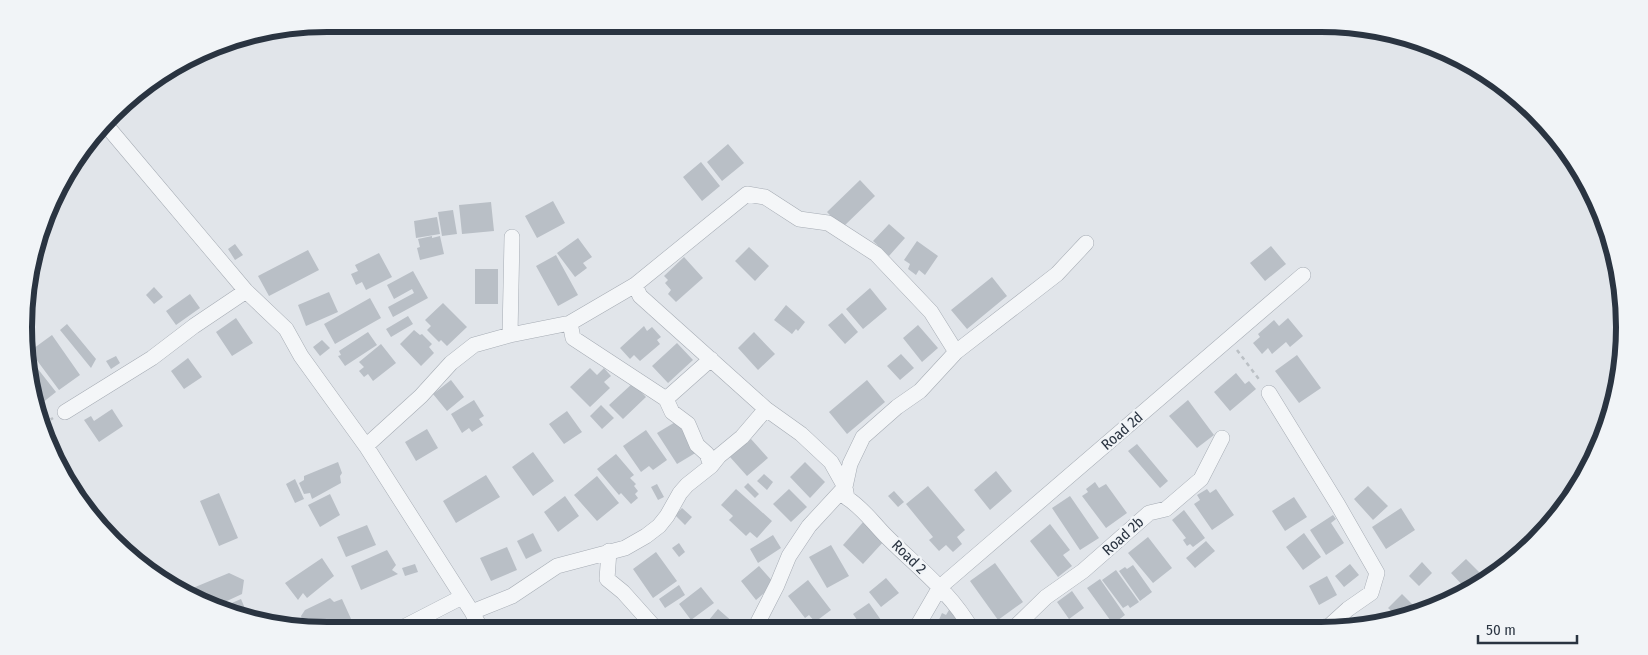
<svg xmlns="http://www.w3.org/2000/svg" width="1648" height="655" font-family="'Fira Sans Condensed',sans-serif">
	<style>
		.building { fill: #b9bfc6 }
		.lines { fill: none; stroke-linecap: round; stroke-linejoin: round }
		.street-casing { stroke: #a6acb4; stroke-width: 16 }
		.path { stroke: #bbc0c5; stroke-width: 2.5; stroke-dasharray: 4 4; stroke-linecap: butt }
		.street { stroke: #f4f6f8; stroke-width: 15 }
		.labels { text-anchor: middle; dominant-baseline: central; stroke-width: 4.5; stroke-linejoin: round; paint-order: stroke }
		.street-label { font-size: 15px; fill: #2a3441; stroke: #f1f4f7 }
		.rim { fill: none; stroke: #2a3441; stroke-width: 6 }
	</style>
	<rect width="100%" height="100%" fill="#e1e5ea"/>
	<path class="building" d="M728,144L744,163L722,181L707,162Z
		M701,162L720,186L702,201L683,177Z
		M860,180L875,196L842,228L827,212Z
		M553,201L565,223L537,238L525,216Z
		M491,202L494,231L462,234L459,205Z
		M453,210L457,234L442,236L438,212Z
		M437,217L440,234L416,238L414,221Z
		M889,224L905,238L889,256L873,241Z
		M432,236V238L440,236L444,254L420,260L417,248L420,247L418,239Z
		M578,238L592,257L583,263L587,268L575,277L557,253Z
		M917,241L938,256L925,275L919,270L916,275L908,269L910,264L904,260Z
		M235,244L243,255L235,260L228,249Z
		M1271,246L1286,264L1265,281L1250,263Z
		M749,247L769,266L755,281L735,261Z
		M308,250L319,270L269,296L258,276Z
		M379,253L392,277L366,290L362,282L356,285L351,274L358,271L355,265Z
		M556,255L578,295L558,306L536,266Z
		M684,257L703,278L676,302L668,294L671,290L665,283L668,280L664,276Z
		M475,269H498V304H475Z
		M413,271L428,298L393,317L388,307L414,293L412,289L394,299L387,285Z
		M992,277L1007,296L967,329L951,310Z
		M154,287L163,297L154,304L146,295Z
		M870,288L887,309L863,329L846,309Z
		M329,292L338,312L306,326L298,305Z
		M190,294L200,308L176,325L166,311Z
		M370,298L381,318L335,344L324,324Z
		M443,303L467,327L447,346L441,340L439,342L427,330L431,326L425,320Z
		M786,305L805,322L798,331L796,329L792,334L774,320Z
		M842,313L858,332L845,344L828,325Z
		M408,316L413,324L391,337L386,329Z
		M236,318L253,343L232,356L216,332Z
		M1288,318L1303,336L1290,347L1286,342L1272,354L1268,348L1262,354L1253,343L1260,337L1258,334L1274,320L1279,326Z
		M67,324L96,359L91,368L60,330Z
		M918,325L938,348L922,362L903,338Z
		M644,326L647,331L652,327L661,337L657,340L660,344L640,361L634,355L630,359L620,348Z
		M414,330L420,335L422,334L432,344L429,347L434,353L421,366L400,344Z
		M368,332L377,345L345,366L338,356L341,355L339,351Z
		M754,332L775,354L758,370L738,348Z
		M52,335L80,375L59,390L30,351Z
		M322,340L330,348L320,356L313,347Z
		M677,343L693,360L668,383L652,366Z
		M381,344L396,363L373,381L368,374L364,377L359,371L364,367L359,362Z
		M901,354L914,368L900,380L887,366Z
		M1297,355L1321,388L1299,403L1275,371Z
		M116,356L120,363L111,369L106,361Z
		M188,358L202,377L184,389L171,371Z
		M34,364L56,392L37,407L30,386L29,367Z
		M590,368L597,375L604,368L611,376L604,382L610,388L590,407L570,387Z
		M1236,373L1245,384L1249,381L1256,389L1230,411L1214,392Z
		M451,380L464,397L447,411L433,394Z
		M867,380L885,402L847,434L829,412Z
		M633,383L646,397L623,419L609,405Z
		M474,400L484,416L479,419L483,425L472,432L469,428L462,433L451,414Z
		M1188,400L1214,435L1197,448L1169,416Z
		M601,405L614,418L602,429L590,416Z
		M112,409L123,426L99,442L84,420L91,416L94,421Z
		M567,411L582,432L564,444L549,424Z
		M677,421L697,452L677,464L657,433Z
		M427,429L438,448L416,461L405,442Z
		M646,430L667,460L653,470L649,466L641,472L623,446Z
		M751,439L768,458L747,476L730,457Z
		M1137,444L1168,481L1160,488L1128,451Z
		M533,452L554,481L533,496L512,467Z
		M616,454L634,475L630,478L636,484L634,486L638,491L635,494L638,498L631,504L621,493L619,495L597,469Z
		M338,462L342,473L340,476L341,483L312,499L310,493L304,494L299,483L304,480V476Z
		M805,462L825,482L810,498L790,477Z
		M996,471L1012,491L990,510L974,490Z
		M764,474L773,482L767,490L757,481Z
		M486,475L500,497L456,523L443,501Z
		M597,476L619,503L597,521L574,495Z
		M295,479L304,499L295,503L286,484Z
		M1095,482L1099,488L1106,484L1127,513L1106,528L1082,496L1088,492L1086,489Z
		M748,483L759,494L755,498L744,487Z
		M657,484L664,497L658,500L651,487Z
		M928,486L965,530L957,537L962,544L953,552L946,545L939,551L929,540L933,537L906,504Z
		M1368,486L1388,506L1373,520L1354,499Z
		M736,489L772,521L757,538L750,532L746,536L729,520L733,516L721,505Z
		M789,489L807,507L791,522L773,504Z
		M1207,489L1210,493L1216,489L1234,515L1212,530L1194,504L1200,500L1197,495Z
		M894,491L904,502L898,507L888,496Z
		M219,493L238,538L219,546L200,501Z
		M330,494L340,515L320,527L308,505Z
		M565,496L579,516L558,532L544,512Z
		M1070,496L1099,538L1080,550L1052,508Z
		M1294,497L1307,517L1285,531L1272,511Z
		M682,508L692,517L685,525L675,515Z
		M1401,508L1415,530L1386,549L1372,527Z
		M1184,510L1205,538L1193,547L1190,544L1187,546L1183,540L1186,538L1172,520Z
		M1333,515L1336,519L1331,523L1344,543L1326,555L1310,530Z
		M864,521L885,540L863,564L843,545Z
		M1050,524L1070,550L1063,555L1072,566L1058,577L1030,541Z
		M367,525L376,545L346,557L337,537Z
		M533,533L542,551L526,559L517,541Z
		M1304,533L1321,557L1303,570L1286,547Z
		M773,535L781,548L758,563L750,549Z
		M1148,537L1172,568L1153,583L1128,553Z
		M1206,541L1215,551L1195,568L1186,558Z
		M679,543L685,552L679,557L672,548Z
		M831,545L849,576L827,588L809,557Z
		M507,547L517,570L491,581L480,558Z
		M387,550L396,565L392,570L398,574L361,590L351,566Z
		M656,552L677,581L653,598L633,569Z
		M322,558L334,576L307,598L303,593L298,600L285,583Z
		M1466,559L1486,579L1468,591L1451,573Z
		M1422,562L1432,573L1419,586L1409,576Z
		M995,563L1023,602L998,620L970,581Z
		M415,564L418,572L405,576L402,568Z
		M1350,564L1359,575L1344,587L1335,576Z
		M1133,565L1152,592L1140,601L1119,571L1125,567L1127,569Z
		M759,566L775,584L756,600L741,581Z
		M1116,570L1139,602L1130,608L1128,605L1123,608L1102,580Z
		M229,573L244,580L242,594L214,607L190,594L188,590Z
		M1327,576L1337,595L1319,605L1309,586Z
		M886,578L899,593L881,607L869,592Z
		M1100,579L1125,615L1113,624L1087,588Z
		M808,580L831,610L815,622L809,615L805,618L788,596Z
		M679,585L685,595L665,608L659,599Z
		M701,587L714,603L691,620L679,604Z
		M1072,591L1084,608L1069,619L1057,602Z
		M1402,594L1419,611L1398,617L1388,608Z
		M330,598L334,602L342,599L352,621L330,629L331,631L305,628L301,616L305,610Z
		M241,599L249,618L230,615L218,609Z
		M869,603L888,630H864L853,614Z
		M718,609L742,630H708L704,626Z
		M949,610L959,615L955,622L963,626L961,630H949L937,624L942,613L946,615Z"/>
	<g class="lines">
		<g class="street-casing">
			<path id="street" d="M106,125L246,291L286,329L301,356L366,446L472,612L482,631
				M635,285L640,296L766,409L801,434L831,462L845,487L847,498C863,508 873,523 886,536C916,566 951,592 972,630
				M570,323L635,285L747,194L765,197L799,219L828,223L876,254L931,312L956,352L1057,274L1086,243
				M510,335L512,237
				M1269,393L1338,505L1377,573L1371,593L1348,609L1326,629
				M666,399L711,359
				M65,412L152,358L194,326L246,291
				M366,446L421,396L451,363L474,345L510,335L570,323L573,338L666,399L672,412L688,424L697,445L707,454L711,466
				M609,551L607,579L623,592L657,630
				M472,612L512,596L557,566L625,548L646,536L659,526L667,516L680,493L687,485L711,466L719,456L742,437L766,409
				M1013,629L1046,597L1083,571L1149,513L1166,509L1201,479L1222,438
				M754,630L777,585L789,556L809,526L845,487L850,464L863,437L897,407L920,391L956,352
				M915,630L940,587L1303,275
				M396,631L462,597"/>
		</g>
		<path class="path" d="M1237,350L1261,382
			M44,424L53,418"/>
		<use href="#street" class="street"/>
	</g>
	<g class="labels">
		<g class="street-label">
			<text transform="translate(1122 431) rotate(-41)">Road 2d</text>
			<text transform="translate(1123 536) rotate(-42)">Road 2b</text>
			<text transform="translate(909 557) rotate(44)">Road 2</text>
		</g>
	</g>
	<path d="M0 0H1648V655H0ZM327 32H1321A295 295 0 0 1 1616 327V327A295 295 0 0 1 1321 622H327A295 295 0 0 1 32 327V327A295 295 0 0 1 327 32Z" fill="#f1f4f7" fill-rule="evenodd"/>
	<path class="rim" d="M327 32H1321A295 295 0 0 1 1616 327V327A295 295 0 0 1 1321 622H327A295 295 0 0 1 32 327V327A295 295 0 0 1 327 32Z"/>
	<path d="M1478 635v8h99v-8" fill="none" stroke="#2a3441" stroke-width="2.5"/>
	<text x="1486" y="635" font-size="15" fill="#2a3441" stroke="#f1f4f7" stroke-width="4" paint-order="stroke">50 m</text>
</svg>
